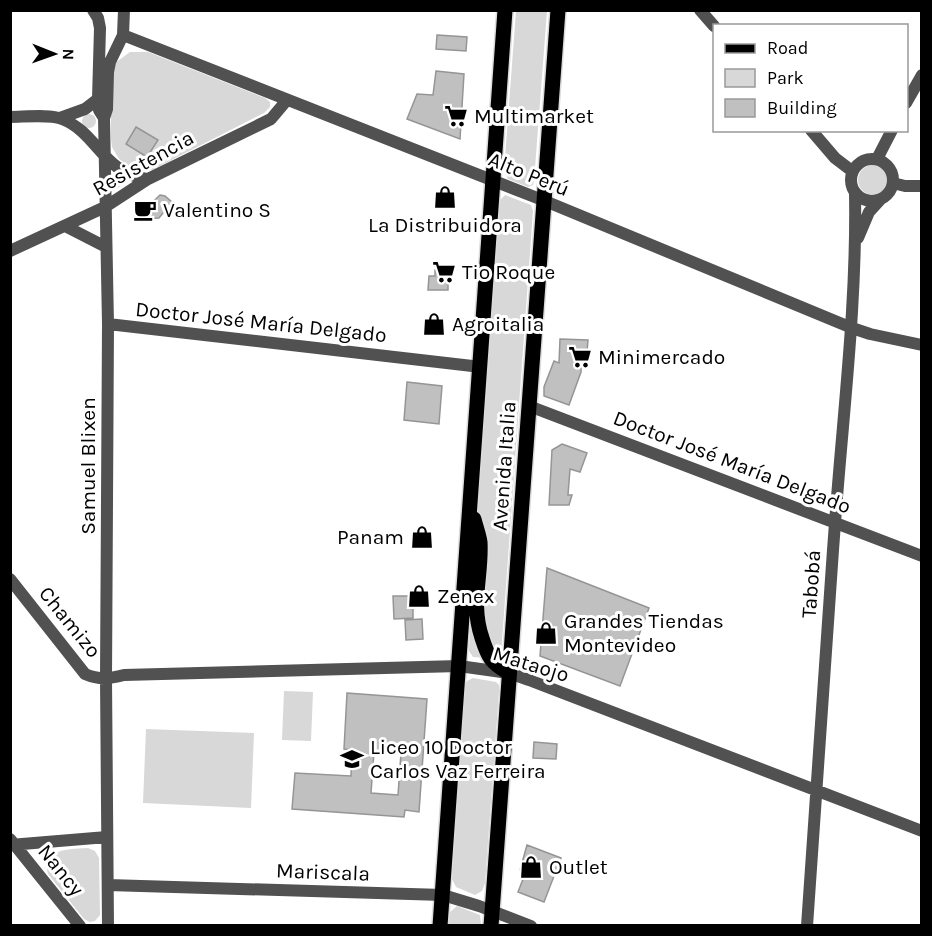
<svg xmlns="http://www.w3.org/2000/svg" width="932" height="936" font-family="Karla,sans-serif">
	<style>
		.green { fill: #d8d8d8 }
		.building { fill: #c0c0c0; stroke: #959595; stroke-width: 1.5; fill-rule: evenodd }
		.lines { fill: none; stroke-linecap: round; stroke-linejoin: round }
		.primary-casing { stroke: #dbdbdb; stroke-width: 18 }
		.minor { stroke: #515151; stroke-width: 12 }
		.primary { stroke: #000; stroke-width: 15 }
		.labels { text-anchor: middle; dominant-baseline: central; stroke-width: 6; stroke-linejoin: round; paint-order: stroke }
		.poi-label { font-size: 21px; fill: #000; stroke: #fff; text-anchor: start }
		.street-label { font-size: 21px; fill: #000; stroke: #fff }
	</style>
	<rect width="100%" height="100%" fill="#fff"/>
	<path class="green" d="M516,11H547L534,181L533,185L528,187L508,179L504,171Z
		M130,52H148L265,98L270,102V107L264,113L152,170L131,167L119,159L112,147L111,139V79L115,63Z
		M82 121a7 7 0 1 1 14 0a7 7 0 1 1-14 0Z
		M858 180a15 15 0 1 1 30 0a15 15 0 1 1-30 0Z
		M115,175L125,183L115,190L112,188L111,177Z
		M505,195L531,205L533,211L501,655L498,659L473,657L469,651L475,535L499,209L500,200Z
		M473,678L496,682L499,685V692L485,883L482,891L475,895L456,887L452,879L465,686L467,681Z
		M284,691L313,692L311,741L282,740Z
		M146,729L254,733L251,808L143,803Z
		M88,848L95,851L99,858L100,915L95,921L90,922L84,919L48,874C40,848 71,849 88,848Z
		M457,906L480,915L481,925H448L450,912Z"/>
	<path class="building" d="M437,35L467,37L466,51L436,49Z
		M436,71L464,74L460,139L407,119L417,94L433,95Z
		M136,127L158,140L147,157L126,144Z
		M160,195L165,196L172,202L159,218L135,219Z
		M435,270H448V290H428L429,276H435Z
		M560,339L588,340L586,363H581V372L569,405L544,396V387L554,361L559,363Z
		M407,382L442,386L439,424L404,420Z
		M562,444L587,453L580,472L570,469L568,495H572L569,505H549L552,450Z
		M547,568L649,608L620,686L540,656Z
		M393,596H413V618L394,619Z
		M422,619L423,639L406,640L405,620Z
		M347,693L427,699L419,812L405,810L404,817L292,809L295,773L351,776L352,750L344,749ZM374,752L401,753L398,795L371,793Z
		M534,742L557,744L556,759L533,758Z
		M527,845L561,858L544,902L518,892L523,879L521,878L523,872L520,870Z"/>
	<g class="lines">
		<g class="primary-casing">
			<path id="primary" d="M474,519C476,527 479,535 480,542C482,576 470,603 482,638C488,657 491,663 509,673
				M440,926L505,10
				M491,926L558,10"/>
		</g>
		<path class="minor" d="M93,10L98,18L100,28L98,99L99,110L104,118
			M700,10L714,26
			M123,35L545,201L852,328L870,334L922,345
			M906,103L922,75
			M10,117C24,117 50,114 62,119C98,133 102,173 148,179
			M60,118L85,109L98,99
			M811,130L835,158L852,171
			M851 180a21 21 0 1 1 42 0a21 21 0 1 1-42 0Z
			M877,159L892,130
			M893,183L905,186H922
			M65,226L106,247
			M858,238L869,212L880,200
			M10,251L105,207L148,179L271,119L287,100
			M108,324L481,367
			M529,406L922,556
			M10,579L85,674C99,680 109,679 124,675L459,666L509,673L529,680L922,831
			M10,839L80,926
			M10,845L107,837
			M108,885L443,895L479,906L531,926
			M108,926L106,679L108,324L104,118L107,109L108,72L110,62L123,35L124,10
			M807,926C816,791 825,657 835,523C843,413 857,304 855,193"/>
		<use href="#primary" class="primary"/>
	</g>
	<defs>
		<g id="supermarket-bare" transform="scale(1.8)"><path d="M-6-5.5h2.5l.6 2H6L4.5 2H-2.5L-4.4-4H-6ZM-1.5 3.2a1.3 1.3 0 1 0 .1 0ZM3 3.2a1.3 1.3 0 1 0 .1 0Z" fill="#000" stroke="#fff" stroke-width="2.5" paint-order="stroke"/></g>
		<g id="shop-bare" transform="scale(1.8)"><path d="M-5-2.5h2.3a2.7 3.5 0 0 1 5.4 0H5L5.5 6h-11ZM-1.5-2.5h3a1.5 2.3 0 0 0-3 0Z" fill="#000" stroke="#fff" stroke-width="2.5" paint-order="stroke"/></g>
		<g id="cafe-bare" transform="scale(1.8)"><path d="M-5.5-4.5H6V0H3Q3 3.5 0 3.5H-2.5Q-5.5 3.5-5.5 0ZM3-3.2v2h1.7v-2ZM-6 4.5H4V6H-6Z" fill="#000" stroke="#fff" stroke-width="2.5" paint-order="stroke"/></g>
		<g id="school-bare" transform="scale(1.8)"><path d="M0-5L7-2L0 1L-7-2ZM-4 1L0 2.5L4 1V4Q0 6-4 4Z" fill="#000" stroke="#fff" stroke-width="2.5" paint-order="stroke"/></g>
	</defs>
	<g fill-rule="evenodd">
		<use href="#supermarket-bare" x="456" y="116"/>
		<use href="#shop-bare" x="445" y="197"/>
		<use href="#cafe-bare" x="145" y="210"/>
		<use href="#supermarket-bare" x="444" y="272"/>
		<use href="#shop-bare" x="434" y="324"/>
		<use href="#supermarket-bare" x="580" y="357"/>
		<use href="#shop-bare" x="422" y="537"/>
		<use href="#shop-bare" x="419" y="596"/>
		<use href="#shop-bare" x="546" y="633"/>
		<use href="#school-bare" x="352" y="759"/>
		<use href="#shop-bare" x="531" y="867"/>
	</g>
	<g class="labels">
		<g class="poi-label">
			<text x="474" y="116">Multimarket</text>
			<text x="163" y="210">Valentino S</text>
			<text x="445" y="225" text-anchor="middle">La Distribuidora</text>
			<text x="462" y="272">Tio Roque</text>
			<text x="452" y="324">Agroitalia</text>
			<text x="598" y="357">Minimercado</text>
			<text x="404" y="537" text-anchor="end">Panam</text>
			<text x="437" y="596">Zenex</text>
			<text x="564" y="621">Grandes Tiendas<tspan x="564" dy="24">Montevideo</tspan></text>
			<text x="370" y="747">Liceo 10 Doctor<tspan x="370" dy="24">Carlos Vaz Ferreira</tspan></text>
			<text x="549" y="867">Outlet</text>
		</g>
		<g class="street-label">
			<text transform="translate(143 163) rotate(-29)">Resistencia</text>
			<text transform="translate(529 174) rotate(22)">Alto Perú</text>
			<text transform="translate(261 322) rotate(6)">Doctor José María Delgado</text>
			<text transform="translate(732 462) rotate(21)">Doctor José María Delgado</text>
			<text transform="translate(88 466) rotate(-90)">Samuel Blixen</text>
			<text transform="translate(504 466) rotate(-86)">Avenida Italia</text>
			<text transform="translate(811 584) rotate(-86)">Tabobá</text>
			<text transform="translate(70 622) rotate(51)">Chamizo</text>
			<text transform="translate(531 664) rotate(17)">Mataojo</text>
			<text transform="translate(61 870) rotate(51)">Nancy</text>
			<text transform="translate(323 872) rotate(2)">Mariscala</text>
		</g>
	</g>
	<rect width="932" height="936" fill="none" stroke="#000000" stroke-width="24"/>
	<rect x="713" y="24" width="195" height="108" fill="#ffffff" stroke="#999999" stroke-width="1.5"/>
	<rect x="725" y="44" width="30" height="9" fill="#000000" stroke="#999999" stroke-width="1.5"/>
	<text x="767" y="54" font-size="18" fill="#000000">Road</text>
	<rect x="725" y="69" width="30" height="18" fill="#d8d8d8" stroke="#999999" stroke-width="1.5"/>
	<text x="767" y="84" font-size="18" fill="#000000">Park</text>
	<rect x="725" y="99" width="30" height="18" fill="#c0c0c0" stroke="#999999" stroke-width="1.5"/>
	<text x="767" y="114" font-size="18" fill="#000000">Building</text>
	<g transform="translate(54 54) rotate(91)" stroke="#ffffff" stroke-width="4.5" paint-order="stroke">
	<path d="M0-4.5L10 22L0 15L-10 22Z" fill="#000000"/>
	<text y="-9" font-size="16" font-weight="bold" text-anchor="middle" fill="#000000">N</text>
	</g>
</svg>
